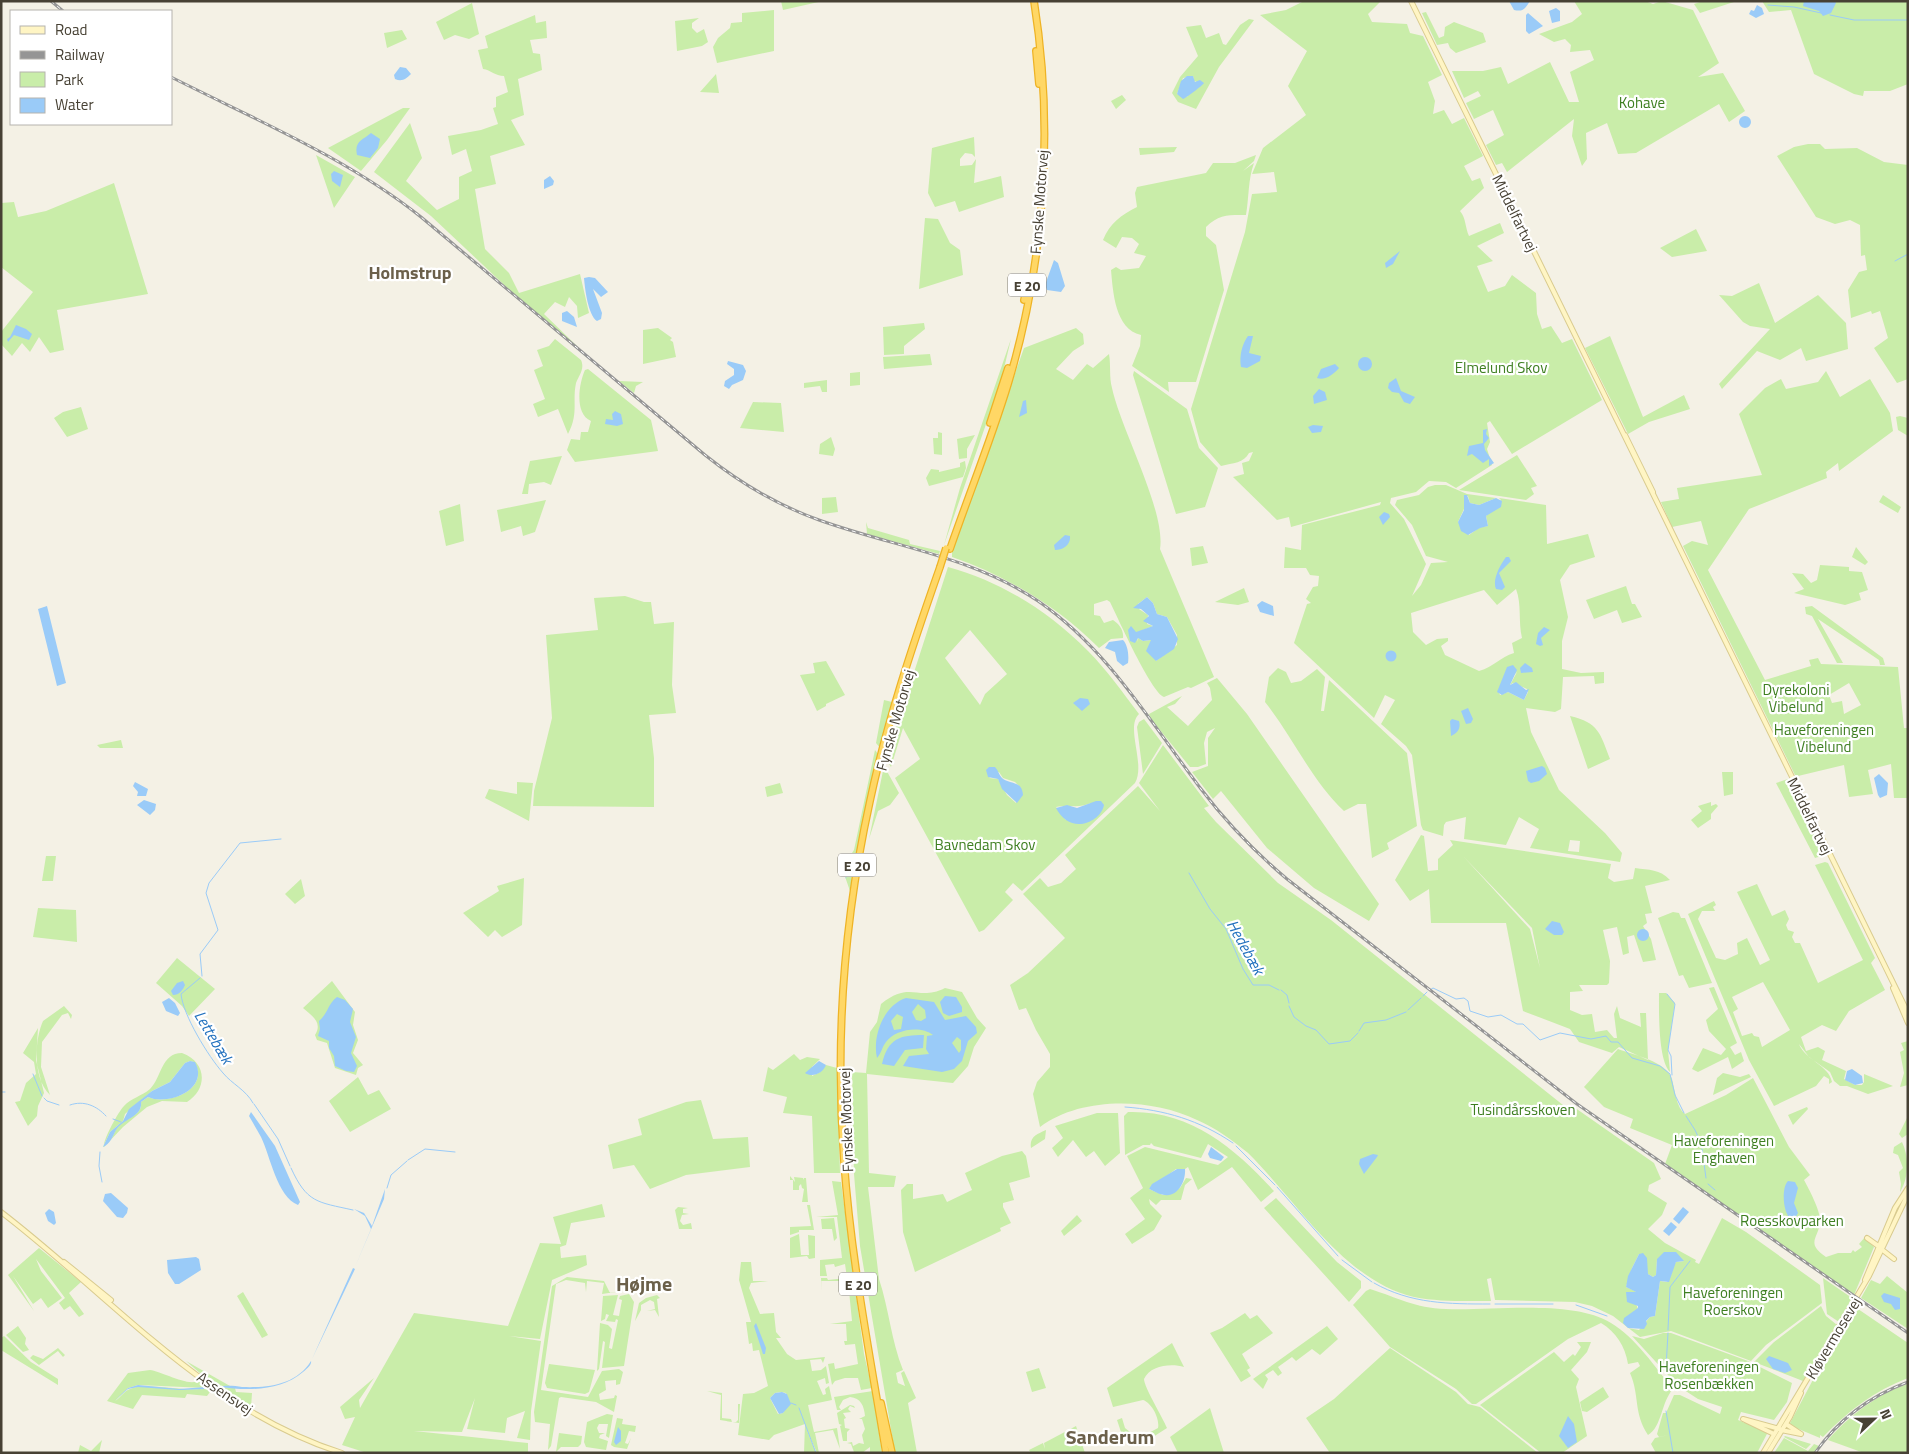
<svg xmlns="http://www.w3.org/2000/svg" width="1909" height="1454" font-family="'Titillium Web',sans-serif">
	<style>
		.green { fill: #c9eda9; fill-rule: evenodd }
		.water { fill: #9acbf8; fill-rule: evenodd }
		.lines { fill: none; stroke-linecap: round; stroke-linejoin: round }
		.stream { stroke: #9acbf8; stroke-width: 1 }
		.secondary-casing { stroke: #d9cb8f; stroke-width: 6 }
		.highway-casing { stroke: #eeb325; stroke-width: 8 }
		.secondary { stroke: #fff5c4; stroke-width: 4 }
		.highway { stroke: #ffd765; stroke-width: 5.5 }
		.rail-casing { stroke: #959595; stroke-width: 3 }
		.rail { stroke: #fff; stroke-width: 1; stroke-dasharray: 4; stroke-linecap: butt }
		.highway-bridge-casing { stroke: #eeb325; stroke-width: 8; stroke-linecap: butt }
		.highway-bridge { stroke: #ffd765; stroke-width: 5.5 }
		.labels { text-anchor: middle; dominant-baseline: central; stroke-width: 4.5; stroke-linejoin: round; paint-order: stroke }
		.shield { fill: #fff; stroke: #7e7a71; stroke-width: 1 }
		.shield-label { font-size: 14px; font-weight: bold; fill: #474134 }
		.park-label { font-size: 15px; fill: #3e7f21; stroke: #fff }
		.street-label { font-size: 15px; fill: #474134; stroke: #fff }
		.water-label { font-size: 16px; font-style: italic; fill: #2271be; stroke: #fff }
		.quarter-label { font-size: 18px; font-weight: bold; fill: #6b604a; stroke: #fff }
		.district-label { font-size: 20px; font-weight: bold; fill: #6b604a; stroke: #fff }
	</style>
	<rect width="100%" height="100%" fill="#f4f1e5"/>
	<path class="green" d="M781,1H823L783,10Z
		M1304,1H1381L1368,14L1372,22L1407,24L1410,33L1423,36L1442,75L1428,82L1435,101L1433,114L1444,110L1452,124L1464,118L1483,156L1464,166L1472,181L1480,178L1484,188L1460,211C1466,218 1465,227 1469,236L1500,223L1504,233L1477,246L1493,261L1477,266L1488,292L1505,286L1512,275L1536,293L1537,314L1542,329L1551,326L1562,343L1572,339L1602,400L1512,454L1490,421L1487,423L1490,442L1487,449L1492,465L1456,488L1446,482L1429,481L1416,492L1391,498L1390,503L1404,519L1426,564L1412,596L1421,585L1431,563L1448,562L1426,556L1412,525L1395,505L1397,500L1419,495L1428,487L1435,485H1446L1467,494L1496,498L1479,505L1470,503L1468,496H1464V509L1458,522L1469,535L1480,527L1488,526L1486,516L1501,500L1499,498L1546,505L1547,544L1588,534L1595,557L1570,565L1560,580L1568,617L1562,641V669L1581,673L1604,672V683L1595,684L1594,676L1563,677L1561,709L1555,712L1526,708L1531,732L1559,790L1605,833L1622,853L1620,862L1530,848L1539,829L1519,817L1506,845L1464,839L1466,817L1446,822L1444,825L1443,836L1423,830L1421,825L1412,755L1406,746L1381,724L1395,700L1385,695L1374,718L1294,643L1307,604L1311,603L1306,599L1313,587L1318,586L1319,576L1310,575L1306,568H1284L1285,547L1301,550L1302,525L1380,505L1381,502L1291,527L1289,517L1277,520L1233,477L1244,474L1242,463L1249,461L1253,452L1249,453C1244,463 1233,463 1221,466L1200,442L1191,409L1245,232L1252,194L1277,192L1274,172L1252,174L1263,148L1306,115L1288,86L1307,51L1260,15L1286,10ZM1516,589C1522,605 1518,621 1522,638L1512,643L1514,653C1500,657 1494,667 1479,671L1445,655L1441,646L1448,641V638L1437,639L1426,645L1413,632L1411,613L1484,590L1497,605ZM1517,672L1510,685L1513,683L1527,689L1528,692L1524,700L1508,692L1500,695L1498,690ZM1570,840L1580,841L1579,852L1568,851Z
		M1574,1H1645L1653,4L1662,1L1693,10L1719,63L1698,77L1723,73L1745,111L1729,122L1719,104L1636,153L1618,154L1607,123L1586,133L1587,159L1582,166L1572,136L1574,119L1507,172L1502,163L1496,165L1486,145L1504,135L1493,110L1474,119L1466,103L1481,96L1478,91L1464,98L1452,71H1483L1501,67L1508,84L1550,62L1569,102H1579L1570,72L1594,60L1590,50L1570,52L1571,45L1565,39L1554,42L1539,34L1572,22L1582,14Z
		M1703,1H1737L1700,13L1694,4Z
		M1762,1H1908V84L1890,91H1864L1863,96L1854,94L1814,74L1791,10L1769,12Z
		M472,3L479,34L469,39L455,35L444,40L436,22Z
		M774,10V51L717,63L713,47L718,38L730,28L731,23L742,22V13Z
		M1426,12L1439,38L1444,36L1445,27L1454,22L1483,33L1486,42L1456,53L1450,48L1448,43L1437,45L1422,13Z
		M535,15L536,23L546,21L547,38L530,40L533,53L540,54L542,70L518,79L524,115L511,120L525,145L490,156L496,184L475,189L485,249L509,273L519,293L580,274L589,313L578,318L577,306L569,297L565,307L555,302L544,314L579,348L517,297L431,216L374,172L410,123L422,158L406,181L437,210L459,199V177L472,171L466,149L452,155L448,136L481,130L498,124L493,108L496,107V97L508,92L504,76C495,76 491,70 483,69L478,50L488,48L485,36Z
		M699,18L692,23V28L697,33L704,29L708,42L702,46L677,51L675,21Z
		M1249,19L1254,20L1219,67L1196,109L1178,102L1172,93L1180,77L1198,56L1186,27L1201,25L1206,38L1219,33L1223,44L1226,45L1240,25ZM1193,76L1194,81L1197,82L1195,90L1189,92L1187,97L1177,94L1183,78Z
		M402,30L407,39L387,48L384,33Z
		M716,74L719,93L700,92Z
		M1122,95L1126,100L1116,109L1111,101Z
		M403,108H410L387,140L361,171L328,148Z
		M974,137L975,157L972,154L965,153L960,159V166L972,165L976,159L974,183L1001,176L1004,197L959,212L955,201L935,207L928,193L932,148Z
		M1808,144H1820L1825,149L1857,148L1884,162L1908,165V379L1897,383L1874,348L1888,338L1880,311L1872,314L1871,311L1851,318L1848,290L1859,272L1867,270L1865,255L1861,256L1860,225L1850,220L1835,224L1816,217L1777,156L1794,147Z
		M1177,147L1174,152L1140,155L1139,148Z
		M316,155L355,177L334,208Z
		M1256,155L1254,161L1243,171L1254,163C1248,179 1249,198 1246,215C1229,215 1219,214 1206,227V236L1216,245L1224,290L1196,382H1168L1169,392L1132,366L1140,346L1141,335C1115,329 1113,292 1111,270L1116,267L1121,270L1139,268L1146,256L1134,253L1139,244L1132,238L1122,237L1116,248L1103,240C1110,223 1121,215 1137,207L1135,193L1137,187L1206,173L1213,163H1235Z
		M114,183L148,294L57,310L64,350L50,353L39,337L30,352L22,343L12,356L1,344V332L33,292L1,267V203L14,202L18,217L46,211Z
		M925,218L938,219L950,243L960,250L963,275L919,289Z
		M1696,229L1707,251L1672,257L1660,248Z
		M1759,283L1775,323L1818,295L1846,323L1848,349L1806,361L1801,348L1780,360L1757,351L1722,389L1719,384L1770,329L1750,326L1743,322L1719,295L1732,296Z
		M924,323L925,329L904,346V354L884,355L883,327Z
		M658,328L672,338L670,340L673,342L676,357L643,364V330Z
		M1076,328L1083,334L1084,344L1073,351L1056,369L1073,380L1087,364L1093,368L1109,354C1111,365 1109,377 1112,388C1121,430 1166,511 1160,549L1214,677L1191,688L1188,687L1164,697C1151,692 1118,618 1110,602L1107,600L1094,604V615L1100,616L1104,623L1113,620C1119,624 1124,630 1123,638L1111,639L1099,648C1058,607 1007,576 952,557V551L1024,348ZM1147,597L1153,603L1157,614L1167,617L1177,635V645L1156,661L1151,640L1143,641L1138,638L1137,642L1138,632L1153,626L1147,624L1148,615L1139,609L1138,604Z
		M1610,336L1643,417L1684,395L1690,409L1649,422L1628,434L1585,348Z
		M555,339L581,360C585,369 579,375 576,383C572,402 579,413 568,434L558,409L538,417L533,404L545,399L534,370L543,366L537,350L549,346Z
		M1011,339L1001,381L944,545L960,488Z
		M930,354L932,365L884,369L883,357Z
		M588,369L651,420L658,451L575,462L567,450L571,439L580,440L581,432H588L591,421C574,414 579,383 585,370Z
		M1134,371L1187,409L1199,448L1218,468L1205,507L1176,514L1133,375Z
		M1826,371L1840,397L1870,379L1890,413L1893,431L1839,471L1838,463L1826,472L1827,478L1749,509L1708,570L1765,680L1811,666L1809,660L1818,658L1821,664L1898,667L1904,728H1908V798H1894L1891,764L1868,770L1873,794L1849,797L1844,765L1798,776L1795,775L1683,546L1692,541L1708,545L1701,521L1672,527L1661,502L1679,499L1677,488L1762,475L1739,414L1765,388L1781,379L1786,389L1818,382ZM1849,683L1861,705L1844,714L1842,701L1832,703L1829,695Z
		M860,372V385L850,386V373Z
		M827,380V392H822L820,386L804,388V383Z
		M619,381L643,382L636,386L634,393Z
		M753,402L781,403L784,432L740,428Z
		M81,407L88,429L67,437L54,418L63,412Z
		M1900,416L1908,418V436L1898,430L1896,417Z
		M938,432L942,433V455L934,454L933,438H938Z
		M975,435L967,449V458L959,459L957,439Z
		M831,437L835,449L833,456L819,454L820,444Z
		M1517,455L1537,486L1531,488L1534,494L1526,500L1459,490Z
		M562,456L551,485L544,482L529,484L528,494H522L530,461Z
		M965,461L966,468L963,477L929,486L926,478L931,469L939,470V472L960,467V463Z
		M1883,495L1901,507L1898,513L1879,502Z
		M836,497L838,512L822,514V498Z
		M546,500L535,532L523,536L521,526L501,532L497,510Z
		M460,504L464,541L446,546L439,511Z
		M866,522L868,528L909,540L910,544L940,551L939,554L867,534Z
		M1203,546L1208,563L1192,566L1190,548Z
		M1856,547L1868,562L1865,565L1852,557Z
		M1820,565L1849,567V571L1862,572L1868,590L1859,593L1861,600L1845,605L1794,593L1804,589L1792,573L1803,574L1811,583L1817,580Z
		M948,567C1002,582 1048,611 1088,651C1107,670 1123,693 1139,714C1125,727 1146,764 1135,783L1022,891L1013,883L1005,892L1013,900L984,930L979,932L895,778L920,759L903,728L891,767L886,759ZM970,630L1007,674L985,694L980,705L945,658ZM999,772L1003,778L1015,782L1021,788L1016,803L1007,795L998,779L989,778ZM1091,803L1066,820L1056,807C1069,804 1078,809 1091,803Z
		M1626,586L1632,604H1635L1642,617L1622,623L1617,610L1594,619L1586,600Z
		M1244,588L1249,602L1238,605L1215,602Z
		M625,596L644,602H651L654,624L674,622L672,685L676,713L649,715L654,758V807L533,806L534,791L552,718L546,635L598,630L594,598Z
		M1812,606L1883,658L1885,665H1880L1879,660L1818,619L1843,663H1837L1812,616L1806,614L1805,607Z
		M826,661L845,695L826,704V706L817,711L800,675L815,673L813,663Z
		M1278,668L1286,672L1291,683L1301,681L1317,669L1325,677L1321,711H1324L1329,680L1407,753L1417,826L1387,843L1389,849L1372,858L1366,804H1358L1344,811C1311,780 1293,737 1265,702L1269,677Z
		M1217,678L1247,714L1379,904L1369,921L1314,888L1267,848L1221,791L1213,799L1192,772L1208,766V738L1215,728L1207,732L1204,743L1206,764L1198,767H1190L1151,719L1149,714L1182,696L1175,704L1167,707L1188,726L1212,700L1210,688L1207,683Z
		M884,700L892,702L880,748L876,743Z
		M1570,716C1599,723 1600,733 1610,759L1588,769Z
		M1144,719L1162,743L1143,774L1137,727L1139,722Z
		M121,740L123,748H100L97,745Z
		M1163,745L1209,806L1204,808L1216,822L1278,883L1331,920L1568,1109L1571,1105L1654,1163L1661,1179L1649,1185L1648,1191L1667,1203L1662,1215L1648,1229L1665,1243L1696,1260L1695,1262L1699,1264L1722,1218L1746,1232L1820,1285L1822,1303L1766,1345L1751,1361L1671,1331L1640,1337L1613,1316L1592,1306L1575,1302L1495,1300L1491,1278L1487,1279L1491,1301C1465,1301 1439,1302 1414,1297C1343,1280 1298,1202 1248,1153C1232,1140 1216,1128 1197,1120C1151,1098 1082,1096 1040,1127L1033,1094L1037,1082L1050,1067V1054L1036,1030L1026,1008L1019,1010L1010,985L1028,973L1065,938L1023,894L1040,878L1048,887L1061,883L1076,869L1065,855L1138,786L1160,811L1139,783ZM1639,1254L1648,1274L1653,1277L1656,1275L1657,1259L1684,1261L1676,1262C1671,1269 1673,1275 1667,1282L1660,1281L1655,1316L1650,1317L1639,1330L1628,1328L1638,1309L1632,1293L1637,1292L1626,1287L1632,1268Z
		M875,750L878,754L850,891L842,868L854,850Z
		M884,766L899,793L890,805L878,811L869,839Z
		M1722,772H1733V794L1724,796Z
		M1788,779L1824,855L1815,858L1776,783Z
		M517,782L533,783L529,821L485,798L489,789L517,794Z
		M780,783L783,793L767,797L765,787Z
		M1711,802V806L1716,804L1718,806L1711,814V819L1698,828L1691,820L1702,811L1698,806Z
		M1421,835L1424,836L1428,871L1438,870V859L1453,845L1450,840L1611,864L1608,878L1614,882L1633,879L1635,868C1649,870 1660,869 1670,880L1645,886L1652,913L1645,914L1647,923L1643,926L1651,939L1656,960L1643,962L1634,935L1627,937L1629,953L1623,955L1617,927L1603,930L1610,961L1609,983L1607,985H1579L1583,991L1570,992V1010L1582,1015L1592,1014L1595,1032L1607,1030L1614,1038H1617L1614,1014L1617,1006L1620,1018L1641,1027L1640,1013H1646L1648,1060L1619,1047L1612,1053L1579,1042L1570,1029L1523,1011L1506,923H1431L1429,889L1410,901L1395,880ZM1463,856L1532,928L1540,968L1530,929Z
		M46,856H56L53,881H42Z
		M1825,862L1828,863L1875,958L1871,963L1885,990L1849,1011L1836,1031L1822,1025L1801,1037L1806,1051L1818,1047L1825,1051L1822,1060L1846,1071L1844,1079L1855,1085H1862L1864,1082V1074L1893,1086L1868,1094L1847,1086H1840L1834,1081L1830,1072L1809,1057L1799,1044C1805,1060 1829,1065 1832,1082L1829,1084V1079L1824,1076L1816,1086L1774,1106L1749,1060L1688,914L1714,901L1716,905L1713,907L1715,911H1702L1698,919L1716,958L1725,960L1738,954L1737,943L1747,938L1760,965L1770,960L1737,892L1757,884L1772,916L1785,910L1789,919L1786,925L1788,930L1794,932L1792,937L1795,943H1800L1818,983L1863,960L1815,865ZM1763,982L1790,1030L1762,1047L1759,1037L1754,1036L1752,1033L1742,1036L1733,1012L1738,1009L1732,997Z
		M524,878L522,925L502,937L495,930L488,937L463,913L499,891L497,886Z
		M301,879L305,896L295,904L285,894Z
		M38,908L76,910L77,942L33,937Z
		M1673,912L1679,913L1681,918H1685L1712,983L1689,988L1683,975L1679,976L1658,918Z
		M177,958L215,989L189,1016L182,1006L156,983Z
		M332,981L355,1012L353,1025L358,1040L353,1053L363,1065L358,1068L356,1075L335,1068L327,1043L317,1040L315,1035C323,1022 312,1016 303,1008Z
		M1714,987L1737,1043L1730,1047L1735,1055L1741,1052L1744,1061L1732,1069L1728,1057L1698,1072L1692,1069L1703,1048L1721,1055L1726,1049L1709,1031L1706,1020L1718,1009L1709,988Z
		M945,988L962,992L977,1018L986,1028L974,1047L968,1066L953,1083L867,1074L869,1173L896,1176L894,1187H868L879,1279C889,1309 891,1340 903,1370L896,1373L898,1383L905,1386L901,1373L904,1371L916,1398L908,1403L917,1453H895L860,1246L854,1174L852,1072L866,1073L870,1032L877,1022L881,1004C911,980 917,1002 945,988Z
		M1659,993H1666L1675,1003L1668,1050L1670,1072C1658,1060 1659,1011 1659,993Z
		M64,1006L72,1015L71,1019L68,1013L62,1015L42,1042L41,1067L50,1095C33,1079 34,1041 43,1021Z
		M38,1028L36,1060L44,1093L38,1106L37,1116L28,1126L15,1102L20,1101L26,1083L36,1074L34,1062L23,1053Z
		M1908,1041V1085L1900,1087L1904,1073L1900,1052L1904,1050L1901,1043Z
		M1618,1049C1634,1055 1666,1061 1672,1079C1675,1090 1676,1107 1685,1114L1726,1095L1753,1078L1789,1147L1810,1175L1804,1180C1809,1189 1820,1210 1820,1220C1820,1238 1804,1242 1826,1257L1838,1253H1851L1853,1250L1855,1252L1862,1247L1859,1244L1865,1237L1874,1247L1854,1295L1665,1164L1672,1145L1630,1128L1633,1119L1604,1107L1584,1087Z
		M182,1053C207,1062 208,1089 187,1102L162,1101L147,1107L123,1127L104,1147C102,1142 118,1112 124,1106C131,1098 142,1096 150,1089C162,1077 161,1053 182,1053ZM190,1061L194,1062C211,1089 168,1106 148,1097L141,1102C143,1117 122,1118 116,1129C113,1136 110,1143 103,1147L110,1132L123,1121L125,1114L152,1091L170,1082L185,1063Z
		M794,1054L800,1060L807,1057L820,1059L812,1067V1076L820,1072L826,1065L837,1068L840,1173H814L812,1116L783,1113L787,1097L763,1091L768,1067L773,1070Z
		M1723,1073L1740,1077L1749,1074L1751,1077L1713,1095L1717,1078Z
		M358,1077L368,1095L379,1090L391,1109L350,1132L329,1101Z
		M701,1100L713,1139L748,1137L750,1167L686,1175L650,1189L634,1165L613,1169L608,1145L642,1135L638,1119L686,1102Z
		M1807,1107L1808,1109L1793,1125L1788,1115Z
		M1128,1112C1190,1110 1235,1148 1274,1191L1261,1202L1232,1167L1198,1190L1188,1167L1185,1169H1176L1149,1189L1163,1195L1180,1188L1186,1178L1192,1179L1185,1185L1181,1200H1161L1156,1205L1149,1199L1150,1204L1162,1216L1154,1230L1132,1244L1125,1234L1145,1219L1130,1198L1143,1188L1127,1156L1145,1147L1218,1165L1228,1157L1208,1144L1201,1158L1154,1146L1151,1143L1150,1145H1143L1125,1155L1124,1116Z
		M1097,1113H1118L1120,1153L1105,1166L1094,1151L1086,1157L1073,1140L1058,1157L1052,1148L1063,1138L1055,1126Z
		M1908,1116V1134L1902,1138L1899,1134Z
		M1046,1130L1045,1139L1031,1148C1029,1137 1037,1134 1046,1130Z
		M1902,1142C1909,1156 1909,1178 1900,1192L1901,1184L1899,1172L1903,1168L1898,1155L1893,1153L1894,1147Z
		M1022,1151L1026,1156L1030,1177L1009,1183L1014,1200L1003,1203V1207L1011,1223L1000,1228L1001,1231L915,1272L903,1232L901,1190L907,1184H913V1199L943,1194L947,1202L972,1190L965,1173L1002,1156Z
		M790,1176L795,1182L794,1177L803,1178L804,1180V1178H806L808,1202H802L804,1189L802,1188L801,1184L799,1186V1190H793V1180H790Z
		M832,1181L841,1182L864,1354L872,1388L861,1390L858,1378H845L835,1381L832,1385L828,1364L834,1363L835,1369L858,1364L855,1344L845,1345L844,1341H847L846,1324H830L852,1321L848,1281H821L822,1292L821,1278H827L828,1280L847,1278L845,1264L835,1267L834,1264L825,1265L827,1276H820V1260L842,1258L837,1217H816L838,1215Z
		M1276,1198L1337,1262L1361,1281V1288L1349,1302L1264,1208Z
		M602,1204L605,1217L571,1223L566,1245L560,1247L561,1258L586,1255L587,1265L552,1280L540,1339L509,1336L541,1341L531,1411L530,1440L517,1438L525,1411L507,1418L505,1433L467,1429L475,1398L462,1432L414,1431L528,1443V1452L531,1453H367L342,1445L355,1417L345,1419L340,1407L374,1378L359,1400L360,1408L414,1313L508,1326L540,1243L561,1244L553,1217Z
		M807,1205H810L814,1230H799V1232L790,1235V1227L811,1226Z
		M678,1207L688,1208L683,1209V1213L689,1214L682,1215L680,1221L683,1225L691,1223L692,1229H679L675,1210Z
		M1077,1215L1082,1221L1064,1236L1061,1231Z
		M834,1218L837,1238L834,1241L832,1229H822L821,1219Z
		M799,1234L801,1255H809L808,1235L815,1236V1258L809,1259L807,1256L790,1258V1238Z
		M39,1248L81,1282L69,1293L84,1314L79,1317L70,1306L64,1310L59,1303L65,1298L36,1259L41,1271L62,1298L48,1308L41,1298L33,1304L13,1276L34,1311L8,1275Z
		M741,1262H751L753,1281H768L751,1283L749,1288L760,1314L774,1313L776,1332L781,1338H776L787,1354L796,1360L825,1357L823,1363L821,1359L810,1360L812,1371L821,1370L826,1366L829,1383L826,1384L825,1378L817,1381L823,1395L826,1394L825,1389L829,1386L832,1400L808,1405L814,1432L837,1428L840,1449L833,1430L815,1433L819,1453H817L806,1428L816,1453H804L805,1424L774,1435L769,1440L738,1435L743,1394L754,1393L768,1386L759,1350L753,1351L752,1343L749,1344L746,1322H751L739,1280ZM781,1392L786,1393L789,1401L783,1413L778,1414L770,1398L775,1393Z
		M1887,1276L1908,1293V1329L1861,1298L1871,1280L1880,1284Z
		M567,1277L604,1281L610,1293L628,1290L602,1294L604,1283L587,1281L586,1292L585,1283L566,1280L556,1284L541,1390L588,1397L602,1371L619,1369L623,1372L620,1384L616,1385V1380L605,1381L606,1390L599,1394L600,1400L614,1398L615,1395L617,1396L614,1412L596,1402L561,1397L559,1398L551,1446L548,1450L550,1424L535,1422L534,1412L552,1286Z
		M1823,1278L1852,1298L1839,1322L1827,1314Z
		M1370,1289C1399,1298 1414,1308 1446,1309C1492,1311 1573,1299 1611,1323C1636,1338 1655,1367 1673,1389C1661,1402 1662,1427 1648,1435C1633,1412 1640,1396 1630,1373L1640,1366L1638,1362L1628,1364C1625,1346 1616,1332 1601,1323L1568,1339L1476,1404H1472L1456,1389L1390,1347L1353,1305L1366,1291Z
		M243,1292L268,1335L262,1338L237,1296Z
		M629,1294L634,1302L624,1366L602,1368L605,1342L603,1341L599,1369L597,1371L600,1323L608,1325L612,1329L609,1348L612,1349L618,1320L616,1319L615,1322L606,1321L609,1315L606,1314L605,1319L601,1321L603,1296L618,1295L613,1315L619,1316L622,1300L619,1299L620,1296Z
		M657,1295L660,1298L657,1299L659,1317L655,1310L647,1311L655,1309L654,1302L650,1300L641,1305V1310L635,1321L639,1303L646,1298Z
		M1821,1306L1826,1316L1837,1325L1803,1381L1754,1362L1774,1342Z
		M1858,1309L1908,1343V1378C1874,1391 1848,1411 1823,1437L1820,1435V1438L1789,1425L1816,1374L1817,1378Z
		M1245,1313L1250,1319L1257,1315L1273,1333L1242,1354L1250,1368L1247,1370L1251,1376L1241,1382L1210,1333L1222,1328Z
		M18,1326L26,1338L25,1344L29,1350L23,1352L6,1335Z
		M1327,1326L1338,1339L1320,1355L1312,1349L1296,1361L1292,1357L1278,1367L1282,1373L1278,1376L1273,1370L1265,1375L1268,1379L1263,1389L1253,1379Z
		M1663,1333H1671L1748,1361L1792,1383L1787,1402L1774,1420L1741,1412L1738,1420L1768,1432L1757,1453H1656L1651,1444L1655,1438L1669,1435L1659,1437L1657,1434L1663,1413H1666L1674,1395H1680L1720,1414L1722,1407L1698,1399L1678,1386L1632,1336L1644,1339Z
		M4,1336L31,1362L58,1379V1385L1,1350V1338Z
		M1577,1342H1591L1587,1352L1571,1370L1579,1379L1576,1387L1587,1436L1562,1453H1541L1480,1405L1554,1352L1564,1362L1573,1354L1575,1356L1581,1347Z
		M1172,1343L1184,1367C1172,1363 1150,1365 1144,1379C1144,1387 1163,1418 1167,1428L1153,1437L1126,1444L1130,1441L1128,1434L1122,1435L1117,1420L1122,1418L1125,1428L1135,1436H1143L1158,1428C1160,1419 1152,1403 1143,1400L1113,1407L1107,1388Z
		M58,1348L65,1355L63,1357L58,1351L39,1365L30,1358L33,1355L43,1359Z
		M1390,1348L1456,1392L1468,1404L1480,1407L1538,1453H1330L1306,1418L1334,1399Z
		M186,1361L230,1386L220,1387L235,1388L236,1392L252,1393L251,1408L209,1381Z
		M549,1364L595,1370L589,1392L585,1394L547,1388L545,1383Z
		M1039,1368L1046,1388L1032,1392L1026,1372Z
		M150,1370C161,1371 190,1388 199,1380L238,1406L210,1392L207,1396L187,1394L185,1398L142,1395L133,1409L107,1401L128,1373ZM138,1385L206,1388C185,1393 147,1381 130,1389C124,1391 120,1398 115,1401L128,1388Z
		M1908,1384V1453H1864L1828,1440C1849,1416 1877,1394 1908,1384Z
		M1603,1387L1609,1397L1587,1412L1582,1411L1580,1402Z
		M707,1391L722,1393V1418L731,1419L732,1422H736L738,1420V1404H740L739,1423L720,1420L721,1395Z
		M873,1391L882,1453H870V1447L862,1453L854,1452L851,1444L847,1443L852,1442L853,1446L859,1443L864,1444L862,1435L865,1429L862,1419H859L865,1416C864,1406 861,1398 850,1397L843,1400L839,1407L841,1410H837L834,1397Z
		M850,1405L854,1406L855,1408L850,1406L848,1409L851,1412L843,1413L846,1418L844,1419L845,1428L850,1429L847,1432V1441H843L840,1426L842,1425L839,1424L837,1413Z
		M1210,1408L1224,1453H1178L1170,1437Z
		M607,1414L613,1415L609,1438L606,1436L608,1424H599L597,1428L599,1433H605L600,1435L599,1438L608,1441L606,1450L586,1447L584,1442L587,1422Z
		M617,1418L623,1419L622,1424L636,1426L635,1432L629,1431L625,1443L628,1444L631,1438L627,1449L614,1447L611,1445Z
		M1076,1426L1085,1453H1031L1029,1450L1043,1443L1045,1449L1044,1443Z
		M559,1433L582,1436L581,1444L578,1447H561L556,1452Z
		M1785,1436L1811,1444L1806,1449L1784,1437Z
		M1784,1438L1808,1451L1814,1444L1819,1446L1813,1453H1774Z
		M102,1440L99,1453H78L80,1445L91,1451Z"/>
	<path class="water" d="M1509,1H1530C1525,9 1523,12 1514,10Z
		M1804,1H1835L1836,3L1831,13L1823,16L1819,11L1803,6Z
		M1757,5L1762,8L1764,14L1756,18L1749,14L1751,10L1754,11Z
		M1556,8L1560,11V21L1552,23L1549,11Z
		M1528,13L1543,26L1529,34L1526,31V15Z
		M400,67L406,68L411,74C406,79 402,82 395,79L394,75Z
		M1187,76H1193L1195,82L1200,80L1204,83C1202,86 1186,98 1183,99L1177,94L1181,81Z
		M1739 122a6 6 0 1 1 12 0a6 6 0 1 1-12 0Z
		M371,133L380,139L378,148L370,158L357,155C354,141 363,140 371,133Z
		M334,171L343,175L340,187L332,181L331,174Z
		M550,176L554,181L553,185L544,189V180Z
		M1400,251L1393,264L1386,268L1385,263Z
		M1054,260L1058,263L1065,286L1061,292L1047,290L1045,285Z
		M589,277L595,278L608,292L601,297L593,289L602,313L601,319L597,321C588,315 585,289 584,278Z
		M567,311L574,317L577,327L562,321V313Z
		M16,325L26,329L32,334L29,340L14,335L8,342L7,339L10,337Z
		M1248,336H1253L1249,353L1261,356L1260,361L1247,368L1241,367C1239,357 1242,344 1248,336Z
		M1358 364a7 7 0 1 1 14 0a7 7 0 1 1-14 0Z
		M728,361L743,365L746,371L743,380L732,385L729,389L724,386L725,381L734,375V369L727,364Z
		M1335,364L1339,368C1334,374 1325,381 1317,378L1321,369Z
		M1396,378L1401,391L1415,397L1410,404L1404,402L1399,393L1392,392L1388,388L1389,383Z
		M1319,389L1325,392L1327,400L1314,404L1313,396Z
		M1026,400L1027,413L1019,417L1023,401Z
		M615,411L621,414L623,424L617,426L605,424L606,419L613,420L612,414Z
		M1313,425L1323,426L1321,432L1312,433L1308,427Z
		M1487,429L1486,434L1489,438L1484,444L1485,450L1494,463L1489,466V459L1483,463L1472,454L1467,456L1469,446L1483,443V430Z
		M1464,495H1467L1470,503L1479,505L1496,498L1502,501L1501,507L1486,516L1488,526L1480,528L1468,535L1461,531L1458,522L1464,510Z
		M1384,512L1389,514L1390,517L1383,525L1379,517Z
		M1065,535L1070,536C1071,545 1063,550 1055,550L1054,545Z
		M1506,557H1509L1511,561L1499,573L1505,587L1502,590L1496,589C1492,580 1500,565 1506,557Z
		M1147,597L1153,603L1157,614L1167,617L1178,639L1174,649L1156,661L1146,651L1151,640L1143,641L1138,638L1135,643L1130,641L1128,630L1131,626L1136,632L1153,626L1143,621L1149,616L1141,609L1133,608Z
		M1262,601L1273,606L1274,616L1260,612L1257,605Z
		M47,606L66,683L57,686L38,609Z
		M1544,627L1550,630L1541,638L1543,645L1540,646L1536,644L1538,633Z
		M1123,640C1128,645 1129,656 1128,663L1123,666L1117,661L1115,652L1105,648L1109,642Z
		M1385.5 656a5.5 5.5 0 1 1 11 0a5.5 5.5 0 1 1-11 0Z
		M1525,663L1532,668L1533,672L1521,673L1520,668Z
		M1513,665L1517,670L1510,685L1516,682L1526,690L1529,689L1524,700L1508,692L1502,695L1497,692L1507,667Z
		M1080,698L1088,699L1090,704L1082,711L1073,703Z
		M1468,708L1473,719L1471,723L1466,724L1461,711Z
		M1452,719L1459,721C1461,728 1458,733 1451,736L1450,721Z
		M1542,766L1545,768L1547,774L1539,781L1531,783L1528,781L1526,771Z
		M989,767H995C998,770 999,775 1002,778C1010,785 1022,780 1023,795L1017,803L1002,789L998,779L988,777L986,770Z
		M1879,774L1888,783L1887,795L1880,798L1878,795L1874,778Z
		M135,782L148,789L146,796H137L138,792L133,786Z
		M144,800L156,804L155,810L150,815L137,805Z
		M1096,801H1101L1104,805C1101,820 1080,830 1066,820C1062,817 1058,812 1056,808L1067,805L1077,808Z
		M848,858L851,859L846,879L843,868Z
		M1552,921L1560,923L1564,932L1562,935H1554L1545,929Z
		M1637 935a6 6 0 1 1 12 0a6 6 0 1 1-12 0Z
		M183,981L185,985C183,990 179,995 173,995L171,991L177,983Z
		M945,996L956,997L962,1007V1012L949,1016L943,1013L940,1002Z
		M337,997L345,1000L353,1009L350,1022L356,1037L351,1053L357,1066L354,1072L346,1071L335,1066L334,1056L329,1048V1041L318,1036L320,1029L319,1021C329,1012 327,1005 337,997Z
		M169,998L175,1003L180,1013L178,1016L166,1011L162,1002Z
		M906,998L934,1002L945,1020L966,1016L976,1027L977,1033L968,1041L962,1061L954,1069L942,1072L903,1066L909,1056L929,1054L926,1049L927,1036L933,1035C921,1025 895,1029 886,1042C882,1047 881,1054 877,1058C872,1036 884,1005 906,998ZM918,1004L925,1010L926,1018L921,1021L916,1020L912,1012ZM897,1014L903,1017L901,1029L894,1030L891,1021ZM957,1037L961,1040V1050L959,1053L952,1043Z
		M924,1035L923,1048L905,1050L894,1066L882,1064C888,1038 900,1035 924,1035Z
		M190,1061L195,1062C210,1090 167,1106 148,1097L141,1102C143,1117 122,1119 116,1130C113,1136 110,1144 103,1147L110,1132L123,1121L129,1109L152,1091L170,1082L185,1063Z
		M819,1061L826,1065C823,1073 813,1078 805,1073Z
		M1852,1069L1862,1076L1863,1083L1855,1085L1845,1080L1847,1071Z
		M251,1112L275,1146L300,1202L298,1205C277,1197 270,1155 261,1137C257,1130 253,1123 249,1116Z
		M1211,1147L1224,1157L1221,1161L1210,1158L1208,1154Z
		M1373,1154L1378,1155L1377,1157L1364,1174L1359,1164L1360,1159Z
		M1177,1169H1185C1186,1181 1178,1197 1165,1195C1160,1195 1154,1191 1149,1189L1152,1184Z
		M1788,1181L1795,1182L1798,1188L1794,1203L1798,1213L1795,1218L1791,1219C1783,1214 1781,1188 1788,1181Z
		M385,1189L384,1199L355,1267L371,1229L365,1216L354,1209L364,1213L372,1226Z
		M111,1193L128,1208L127,1213L123,1218L117,1217L103,1201L105,1194Z
		M1683,1207L1689,1212L1679,1224L1673,1219Z
		M49,1209L54,1212L56,1223L54,1225L48,1221L45,1213Z
		M1671,1222L1677,1227L1669,1236L1663,1231Z
		M1664,1252H1676L1684,1261L1676,1262L1669,1282L1660,1281L1655,1316L1650,1317L1646,1321L1647,1324L1644,1329L1628,1328L1623,1323L1624,1318L1638,1308V1306L1627,1302L1626,1292H1636L1626,1287L1628,1276L1639,1254L1643,1253L1647,1258L1648,1274L1653,1277L1656,1275L1657,1259Z
		M196,1257L199,1259L201,1270L179,1284H175L168,1273L167,1260Z
		M353,1268L355,1269L312,1359Z
		M1884,1293L1900,1298V1309L1895,1310L1891,1304L1884,1302L1881,1296Z
		M756,1323L766,1348L765,1354H763L754,1326Z
		M1769,1356L1788,1363L1792,1370L1785,1373L1773,1369L1766,1359Z
		M311,1361C312,1364 308,1368 303,1372C281,1391 248,1391 220,1387C225,1385 235,1386 242,1387C268,1388 296,1385 311,1361Z
		M138,1385L179,1389L206,1387V1389L179,1390L138,1387L128,1389L114,1401L128,1388Z
		M782,1392L787,1394L791,1404L783,1413L779,1414L770,1398L775,1393Z
		M1568,1416L1574,1424L1577,1442L1568,1448L1559,1436Z
		M618,1427L621,1431V1441L616,1445L614,1442Z"/>
	<g class="lines">
		<path class="stream" d="M1768,5L1794,7L1821,13
			M1830,15L1854,20H1908
			M1895,261L1908,254
			M1189,873L1210,909L1226,929L1243,969L1253,985H1269L1279,990
			M202,976L200,954L218,930L206,893L209,883L240,843L281,839
			M200,978L181,994C183,1015 208,1056 223,1073C232,1084 246,1090 253,1103
			M1281,990L1287,995L1289,1003
			M1430,990L1433,988L1456,999L1464,998L1468,1001L1470,1011L1488,1017L1501,1015L1517,1024H1523L1540,1040L1560,1033L1591,1039L1606,1036L1611,1042H1618L1632,1058L1660,1066L1670,1074L1675,1095L1684,1113
			M1667,994L1675,1004L1668,1050L1671,1056L1672,1075
			M1423,996L1427,992
			M1289,1006L1294,1017L1306,1026L1316,1030L1329,1044L1350,1041L1358,1033
			M1408,1010L1421,998
			M1359,1031L1364,1023L1386,1020L1406,1012
			M33,1074L42,1096
			M1,1092H5
			M44,1098L47,1101L59,1105
			M254,1104L278,1139L290,1166
			M70,1105C84,1100 97,1106 106,1116
			M1125,1107C1165,1110 1199,1120 1233,1143
			M1686,1116L1695,1130L1701,1143
			M113,1119L121,1122
			M1236,1146L1275,1185
			M1702,1149L1706,1178
			M100,1152L99,1166L102,1182
			M408,1160L425,1149L455,1152
			M291,1168C307,1203 317,1202 353,1210
			M1708,1184L1715,1190
			M1277,1187L1338,1256
			M387,1188L391,1175L407,1161
			M1342,1260L1372,1282
			M1374,1283C1411,1304 1449,1304 1490,1304
			M1495,1304H1553
			M1576,1305L1607,1316
			M1668,1330L1670,1287L1690,1261
			M1666,1368L1668,1333
			M791,1403L796,1405
			M799,1408L816,1453
			M1666,1411L1673,1453"/>
		<g class="secondary-casing">
			<path id="secondary" d="M1411,1L1908,1013
				M1625,435L1653,492
				M1893,988L1908,1023
				M1,1212C111,1296 206,1410 342,1453
				M1867,1238L1881,1248
				M1880,1248L1894,1259
				M64,1262L111,1300
				M1865,1280L1895,1208L1908,1188
				M1743,1419L1780,1429
				M1745,1420L1774,1434
				M1786,1424L1801,1434
				M1781,1430L1801,1434
				M1763,1453L1869,1276L1908,1194
				M1768,1453L1790,1417L1801,1393"/>
		</g>
		<g class="highway-casing">
			<path id="highway" d="M1036,51L1039,84
				M1024,300L1028,280
				M990,423L1008,368
				M950,549C969,494 991,440 1008,384C1045,262 1054,127 1034,1
				M881,1403L892,1453
				M886,1453C870,1356 851,1259 844,1161C835,1041 844,919 870,801C887,721 913,644 940,567"/>
		</g>
		<use href="#secondary" class="secondary"/>
		<use href="#highway" class="highway"/>
		<g class="rail-casing">
			<path id="rail" d="M51,1L63,11
				M171,77C256,120 347,158 421,217L705,455C740,483 777,505 819,520C894,547 971,556 1038,601C1108,649 1151,723 1201,789C1226,822 1255,852 1287,879L1577,1104L1908,1333
				M1815,1453C1838,1420 1870,1396 1908,1382"/>
		</g>
		<use href="#rail" class="rail"/>
		<g class="highway-bridge-casing">
			<path id="highway-bridge" d="M940,567L946,548"/>
		</g>
		<use href="#highway-bridge" class="highway-bridge"/>
	</g>
	<g class="labels">
		<g class="shield">
			<rect x="1008" y="273.5" width="38" height="23" rx="4"/>
			<rect x="838" y="853.5" width="38" height="23" rx="4"/>
			<rect x="839" y="1272.5" width="38" height="23" rx="4"/>
		</g>
		<g class="shield-label">
			<text x="1027" y="285">E 20</text>
			<text x="857" y="865">E 20</text>
			<text x="858" y="1284">E 20</text>
		</g>
		<g class="park-label">
			<text x="1642" y="102">Kohave</text>
			<text x="1501" y="367">Elmelund Skov</text>
			<text x="1796" y="689">Dyrekoloni<tspan x="1796" dy="17">Vibelund</tspan></text>
			<text x="1824" y="729">Haveforeningen<tspan x="1824" dy="17">Vibelund</tspan></text>
			<text x="985" y="844">Bavnedam Skov</text>
			<text x="1523" y="1109">Tusindårsskoven</text>
			<text x="1724" y="1140">Haveforeningen<tspan x="1724" dy="17">Enghaven</tspan></text>
			<text x="1792" y="1220">Roesskovparken</text>
			<text x="1733" y="1292">Haveforeningen<tspan x="1733" dy="17">Roerskov</tspan></text>
			<text x="1709" y="1366">Haveforeningen<tspan x="1709" dy="17">Rosenbækken</tspan></text>
		</g>
		<g class="street-label">
			<text transform="translate(1039 202) rotate(-86)">Fynske Motorvej</text>
			<text transform="translate(1515 213) rotate(64)">Middelfartvej</text>
			<text transform="translate(895 720) rotate(-74)">Fynske Motorvej</text>
			<text transform="translate(1810 816) rotate(64)">Middelfartvej</text>
			<text transform="translate(846 1120) rotate(-92)">Fynske Motorvej</text>
			<text transform="translate(1833 1338) rotate(-59)">Kløvermosevej</text>
			<text transform="translate(225 1393) rotate(34)">Assensvej</text>
		</g>
		<g class="water-label">
			<text transform="translate(1246 947) rotate(61)">Hedebæk</text>
			<text transform="translate(214 1037) rotate(59)">Lettebæk</text>
		</g>
		<g class="quarter-label">
			<text x="410" y="272">Holmstrup</text>
		</g>
		<g class="district-label">
			<text x="644" y="1283">Højme</text>
			<text x="1110" y="1436">Sanderum</text>
		</g>
	</g>
	<rect width="1909" height="1454" fill="none" stroke="#474134" stroke-width="5"/>
	<rect x="10" y="10" width="162" height="115" fill="#ffffff" stroke="#b5b3ae"/>
	<rect x="20" y="26" width="25" height="8" fill="#fff5c4" stroke="#b5b3ae"/>
	<text x="55" y="35" font-size="15" fill="#474134">Road</text>
	<rect x="20" y="51" width="25" height="8" fill="#959595" stroke="#b5b3ae"/>
	<text x="55" y="60" font-size="15" fill="#474134">Railway</text>
	<rect x="20" y="72" width="25" height="15" fill="#c9eda9" stroke="#b5b3ae"/>
	<text x="55" y="85" font-size="15" fill="#474134">Park</text>
	<rect x="20" y="98" width="25" height="15" fill="#9acbf8" stroke="#b5b3ae"/>
	<text x="55" y="110" font-size="15" fill="#474134">Water</text>
	<g transform="translate(1874 1419) rotate(68)" stroke="#ffffff" stroke-width="4" paint-order="stroke">
	<path d="M0-4L9 19L0 12L-9 19Z" fill="#474134"/>
	<text y="-8" font-size="14" font-weight="bold" text-anchor="middle" fill="#474134">N</text>
	</g>
</svg>
